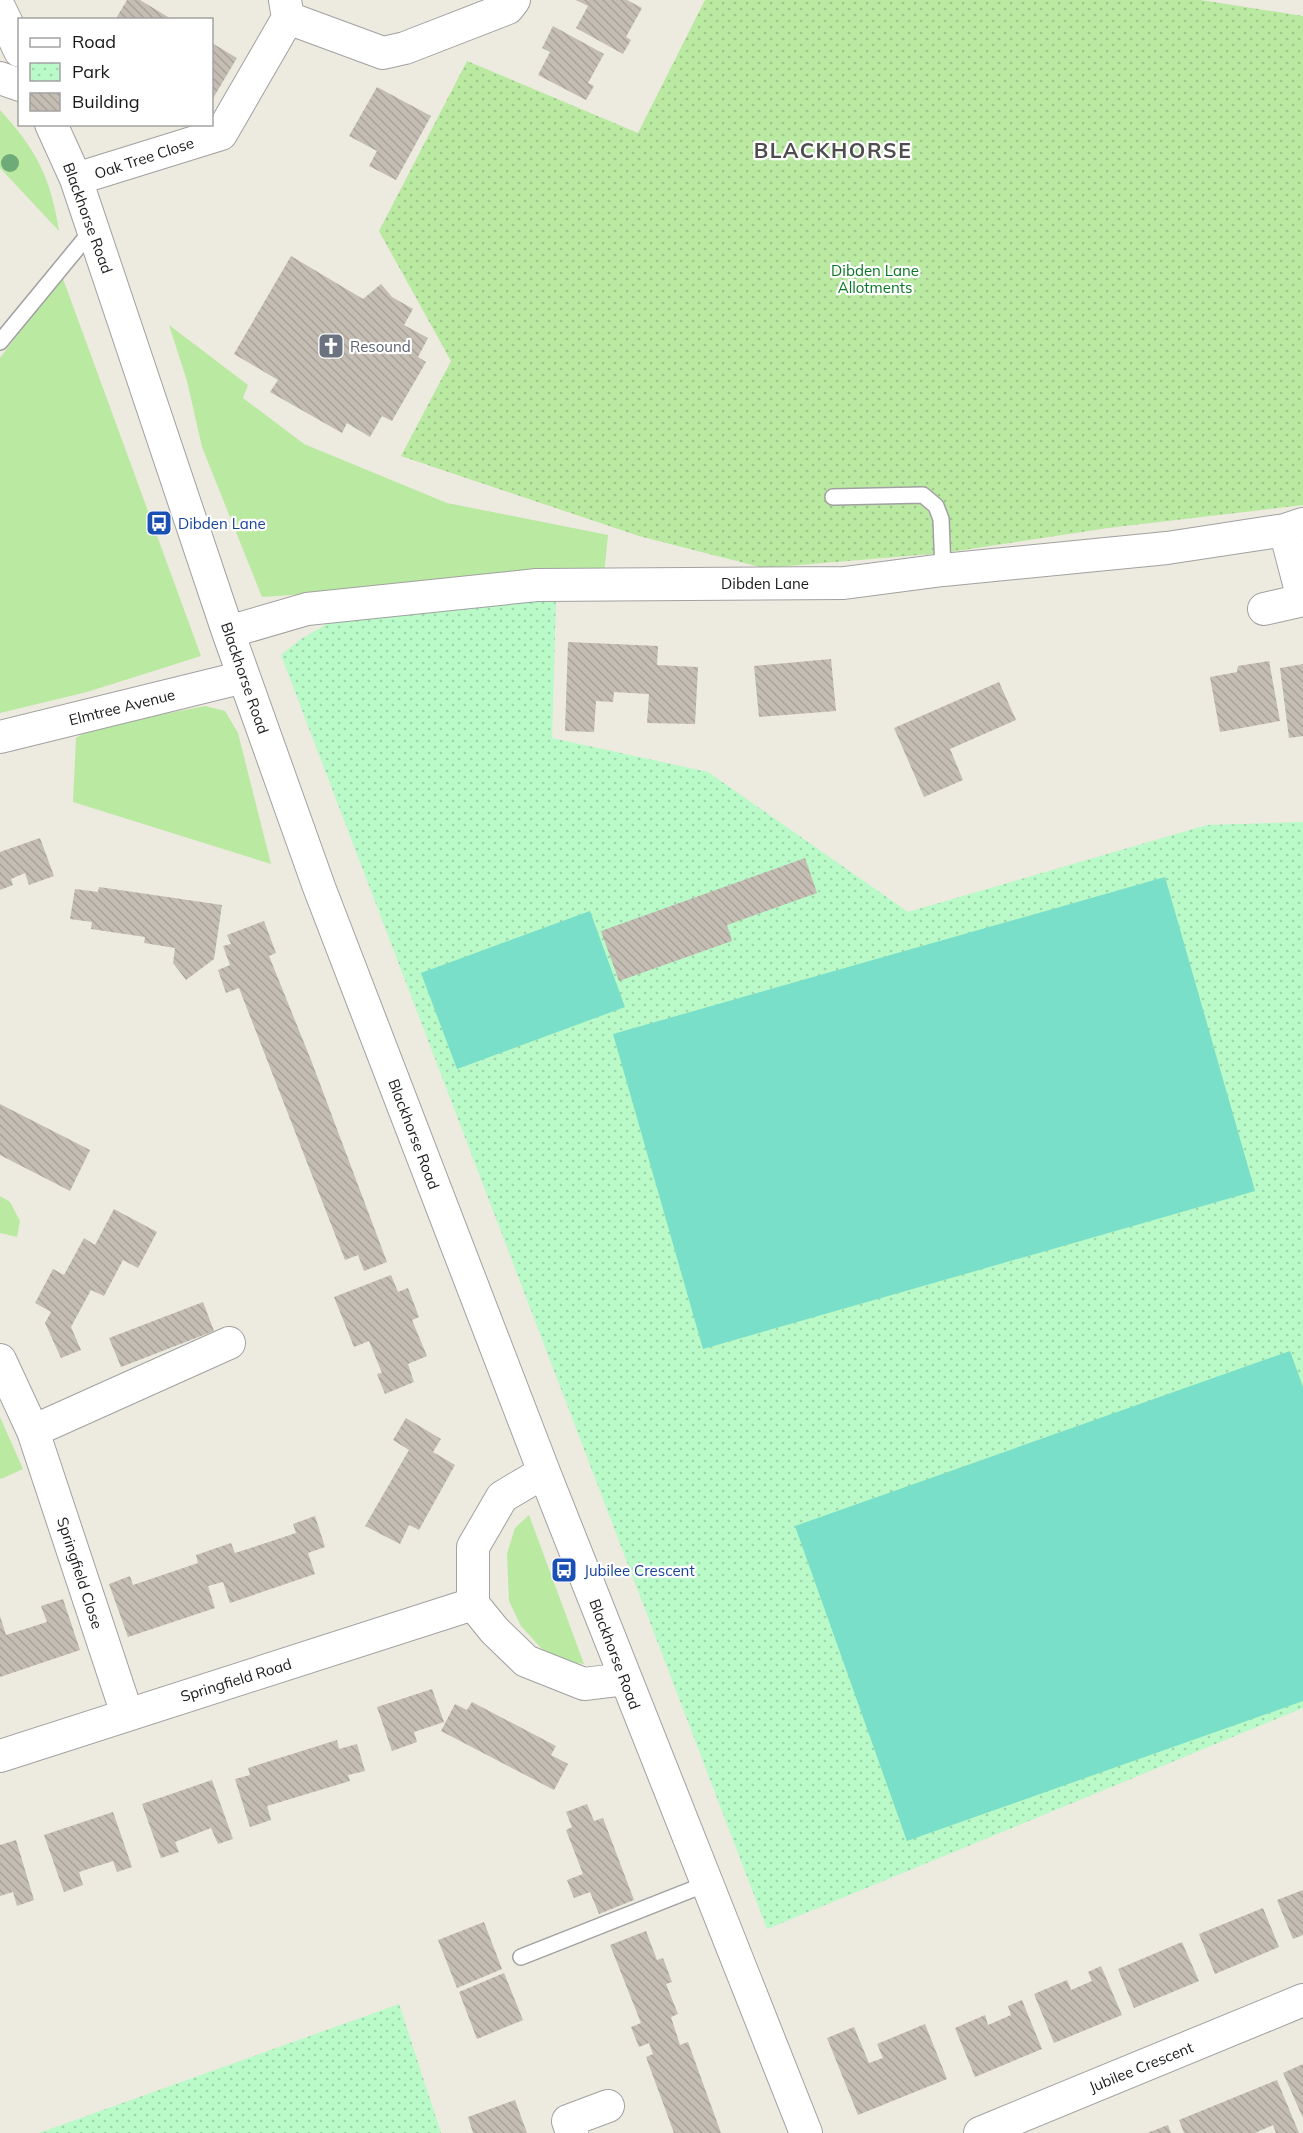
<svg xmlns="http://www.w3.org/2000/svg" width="1303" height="2133" font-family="Mulish,sans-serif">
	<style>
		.grass { fill: #bae9a2 }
		.park { fill: url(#park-dots) }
		.garden { fill: url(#garden-dots) }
		.pitch { fill: #7adfc8 }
		.building { fill: url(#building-back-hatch) }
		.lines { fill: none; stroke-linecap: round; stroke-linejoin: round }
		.service-casing { stroke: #a1a1a1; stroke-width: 18 }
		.minor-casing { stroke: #a1a1a1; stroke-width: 34 }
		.service { stroke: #fff; stroke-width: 15 }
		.minor { stroke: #fff; stroke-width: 32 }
		.tree { fill: #6fab78 }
		.labels { text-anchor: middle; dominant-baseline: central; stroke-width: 4.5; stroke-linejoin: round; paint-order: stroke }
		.street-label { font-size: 15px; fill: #1a1a1a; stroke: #fff }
		.park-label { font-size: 15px; fill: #087824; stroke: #fff }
		.worship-label { font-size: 15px; fill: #5b616d; stroke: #fff; text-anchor: start }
		.transit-label { font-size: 15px; fill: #164399; stroke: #fff; text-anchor: start }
		.district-label { font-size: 21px; font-weight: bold; letter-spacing: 1.5px; fill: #4d4d4d; stroke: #fff }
	</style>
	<defs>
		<pattern id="park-dots" width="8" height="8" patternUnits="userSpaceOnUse" patternTransform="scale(1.5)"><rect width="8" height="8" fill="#b9fac8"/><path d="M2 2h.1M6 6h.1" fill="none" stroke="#9ed6ab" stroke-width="1.8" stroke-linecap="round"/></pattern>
		<pattern id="garden-dots" width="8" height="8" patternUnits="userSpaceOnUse" patternTransform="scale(1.5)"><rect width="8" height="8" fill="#bae9a2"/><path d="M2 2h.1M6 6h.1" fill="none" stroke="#9fc78b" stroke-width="1.8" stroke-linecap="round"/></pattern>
		<pattern id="building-back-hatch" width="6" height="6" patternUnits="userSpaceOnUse" patternTransform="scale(1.5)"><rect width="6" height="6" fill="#c4bdb3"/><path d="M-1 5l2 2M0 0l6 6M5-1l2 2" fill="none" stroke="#a8a299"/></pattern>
	</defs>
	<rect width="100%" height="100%" fill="#edeadf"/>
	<path class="grass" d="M0,110C36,149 51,178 59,231L0,168Z
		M62,276L201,656L87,692L0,713V358Z
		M169,325L248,385L243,398L304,444L447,503L608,535L604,574L262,597L202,447L187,381Z
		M205,706L225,711L238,733L271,864L73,802L76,738L93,728Z
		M0,1196L10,1202L20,1221L17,1237L0,1233Z
		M0,1417L23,1469L1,1479L0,1477Z
		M529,1515L584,1664L560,1661L541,1648L521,1626L509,1601L507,1554L515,1528Z"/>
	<path class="park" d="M556,599L552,738L708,772L908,912L1207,825L1303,822V1708L767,1929L281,655L301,639L334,620Z
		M399,2004L441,2133H39L377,2012Z"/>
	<path class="garden" d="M705,0H1201L1303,16V505L1108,528L943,553L764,568L639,536L401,456L451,361L379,231L467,61L638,133Z"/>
	<path class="pitch" d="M1165,877L1255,1191L703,1349L613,1034Z
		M590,911L625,1007L457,1069L421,973Z
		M1290,1351L1303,1387V1701L907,1841L795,1526Z"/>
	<path class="building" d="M127,0H140L173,20H115Z
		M576,0H627L642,8L626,37L631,40L623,54L576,28L588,6Z
		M553,26L604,54L588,83L594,86L586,100L538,75L550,52L542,48Z
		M212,43L237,58L212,100Z
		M377,87L431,116L396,180L369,166L377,151L349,136Z
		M291,256L363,299L381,284L392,297L413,309L404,325L428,338L418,357L426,362L392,421L382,416L370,437L347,423L342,433L270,392L278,380L234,354Z
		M568,642L658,646L657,665L698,667L695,724L647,723L649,694L614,692L613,702L596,701L594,732L565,731Z
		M831,659L836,711L759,717L754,666Z
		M1269,661L1280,721L1220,732L1210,677L1237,672L1238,666Z
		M1303,664V736L1289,738L1280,668Z
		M999,682L1016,720L950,749L963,780L924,797L894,728Z
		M40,838L54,876L29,885L25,873L11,879L13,885L0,890V852Z
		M805,858L817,893L727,925L732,941L619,981L601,931Z
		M99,887L222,905L214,959L186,980L173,963L175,948L144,943L145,937L91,929L92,922L70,919L75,889L98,892Z
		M264,921L276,953L269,956L311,1060L387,1262L364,1271L358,1255L345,1260L239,988L226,993L218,970L230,965L223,946L231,944L227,935Z
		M0,1104L90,1150L70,1191L0,1155Z
		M114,1209L157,1232L138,1268L123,1260L104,1296L91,1290L71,1327L81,1350L61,1358L45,1323L51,1312L35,1303L53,1269L64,1275L84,1238L95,1245Z
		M391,1275L398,1292L408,1288L419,1317L412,1320L427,1356L408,1364L414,1382L385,1394L377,1374L382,1373L369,1341L354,1347L334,1297Z
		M203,1302L214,1331L121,1367L109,1338Z
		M406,1418L441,1439L433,1452L455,1465L419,1530L409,1525L400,1544L365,1526L409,1450L393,1440Z
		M315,1516L325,1547L308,1553L315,1574L230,1603L223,1582L208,1586L215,1608L128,1637L109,1584L130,1576L133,1585L198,1563L196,1555L231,1543L235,1553L269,1542L296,1533L293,1524Z
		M63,1599L80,1650L0,1677V1616L6,1635L47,1622L41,1606Z
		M432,1689L444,1722L414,1732L417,1742L392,1751L377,1707Z
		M472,1702L556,1746L551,1755L568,1764L554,1790L441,1731L455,1704L467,1710Z
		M337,1740L339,1749L357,1744L365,1771L348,1775L350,1781L267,1806L271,1820L250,1827L235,1779L250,1775L248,1768Z
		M212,1780L233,1839L218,1844L211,1828L175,1842L179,1852L161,1858L142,1804Z
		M587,1804L594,1821L603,1818L634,1900L599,1914L590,1892L574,1898L567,1880L583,1874L566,1830L572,1827L566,1812Z
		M113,1812L132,1867L117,1872L113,1861L79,1872L83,1885L64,1892L44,1835Z
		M16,1840L34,1900L17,1906L13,1892L0,1896V1845Z
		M1303,1890V1935L1293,1939L1277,1900Z
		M1263,1908L1279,1947L1215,1974L1199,1934Z
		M484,1922L502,1969L457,1988L438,1940Z
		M646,1931L657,1960L663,1958L672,1982L666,1984L678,2014L671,2017L680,2045L688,2042L721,2133H674L646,2057L653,2054L649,2043L639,2047L631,2027L641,2023L610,1945Z
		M1182,1942L1199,1981L1134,2008L1118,1969Z
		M1101,1966L1122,2015L1054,2043L1034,1994L1067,1980L1071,1990L1092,1981L1088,1972Z
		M504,1973L523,2020L477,2039L459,1992Z
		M1022,2000L1042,2049L975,2077L955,2028L985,2015L988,2025L1011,2015L1008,2006Z
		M925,2024L947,2079L858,2115L827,2038L854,2027L869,2063L883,2058L877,2044Z
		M1303,2064V2118L1283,2073Z
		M1277,2080L1299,2133H1276L1273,2125L1255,2133H1184L1179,2120Z
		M515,2100L527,2133H473L468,2117Z
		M1168,2125L1171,2133H1147Z"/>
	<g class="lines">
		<g class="service-casing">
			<path id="service" d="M0,342L93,229
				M833,497L923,495L936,506L941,519L943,570
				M521,1957L706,1884"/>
		</g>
		<g class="minor-casing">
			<path id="minor" d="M0,9L20,51
				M288,18L383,53L405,48L508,8L514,0
				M0,78L20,85
				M51,124L76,179L228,632L319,887L544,1472L806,2133
				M76,179L221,134L288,18L285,0
				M1285,530L1303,599
				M1264,609L1303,600
				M228,632L307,609L537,585L844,583L943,570L1167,548L1285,530L1303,524
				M0,737L244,677
				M0,1360L33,1431L127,1714
				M33,1431L229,1343
				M544,1472L502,1497L473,1547V1604L494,1630L526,1661L584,1684L625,1679
				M0,1756L473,1604
				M572,2133L568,2121L608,2106
				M980,2133L1303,2000"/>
		</g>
		<use href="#service" class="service"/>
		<use href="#minor" class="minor"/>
	</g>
	<circle class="tree" cx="10" cy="163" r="9"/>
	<defs>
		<g id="church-square" transform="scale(1.35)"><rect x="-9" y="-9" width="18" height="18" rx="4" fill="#6b7280" stroke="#fff"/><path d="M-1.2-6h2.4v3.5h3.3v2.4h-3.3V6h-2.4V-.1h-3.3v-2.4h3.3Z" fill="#fff"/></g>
		<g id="bus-square" transform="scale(1.35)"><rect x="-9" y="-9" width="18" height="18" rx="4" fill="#1a4fb4" stroke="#fff"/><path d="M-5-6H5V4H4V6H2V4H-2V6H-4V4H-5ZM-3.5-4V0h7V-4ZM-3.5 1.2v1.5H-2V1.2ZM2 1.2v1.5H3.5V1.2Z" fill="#fff"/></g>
	</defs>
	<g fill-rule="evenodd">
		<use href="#church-square" x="331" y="346"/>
		<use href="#bus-square" x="159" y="523"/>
		<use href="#bus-square" x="564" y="1570"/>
	</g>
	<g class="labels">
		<g class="street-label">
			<text transform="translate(144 158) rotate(-18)">Oak Tree Close</text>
			<text transform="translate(88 218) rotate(70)">Blackhorse Road</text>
			<text x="765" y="583">Dibden Lane</text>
			<text transform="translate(245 678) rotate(71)">Blackhorse Road</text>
			<text transform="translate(122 707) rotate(-14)">Elmtree Avenue</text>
			<text transform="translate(414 1134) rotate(69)">Blackhorse Road</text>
			<text transform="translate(80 1573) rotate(72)">Springfield Close</text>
			<text transform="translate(615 1654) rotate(69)">Blackhorse Road</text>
			<text transform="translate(236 1680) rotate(-17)">Springfield Road</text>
			<text transform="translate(1141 2067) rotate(-22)">Jubilee Crescent</text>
		</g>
		<g class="park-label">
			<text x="875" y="270">Dibden Lane<tspan x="875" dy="17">Allotments</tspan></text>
		</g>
		<g class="worship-label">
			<text x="350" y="346">Resound</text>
		</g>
		<g class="transit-label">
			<text x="178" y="523">Dibden Lane</text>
			<text x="584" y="1570">Jubilee Crescent</text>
		</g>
		<g class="district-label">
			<text x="833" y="150">BLACKHORSE</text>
		</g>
	</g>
	<rect x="18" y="18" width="195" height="108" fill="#ffffff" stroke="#a3a3a3" stroke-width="1.5"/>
	<rect x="30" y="38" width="30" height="9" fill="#ffffff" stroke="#a3a3a3" stroke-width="1.5"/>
	<text x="72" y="48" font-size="18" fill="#1a1a1a">Road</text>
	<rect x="30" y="63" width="30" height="18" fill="url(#park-dots)" stroke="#a3a3a3" stroke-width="1.5"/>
	<text x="72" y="78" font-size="18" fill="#1a1a1a">Park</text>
	<rect x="30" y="93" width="30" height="18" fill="url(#building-back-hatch)" stroke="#a3a3a3" stroke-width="1.5"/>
	<text x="72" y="108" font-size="18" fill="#1a1a1a">Building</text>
</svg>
